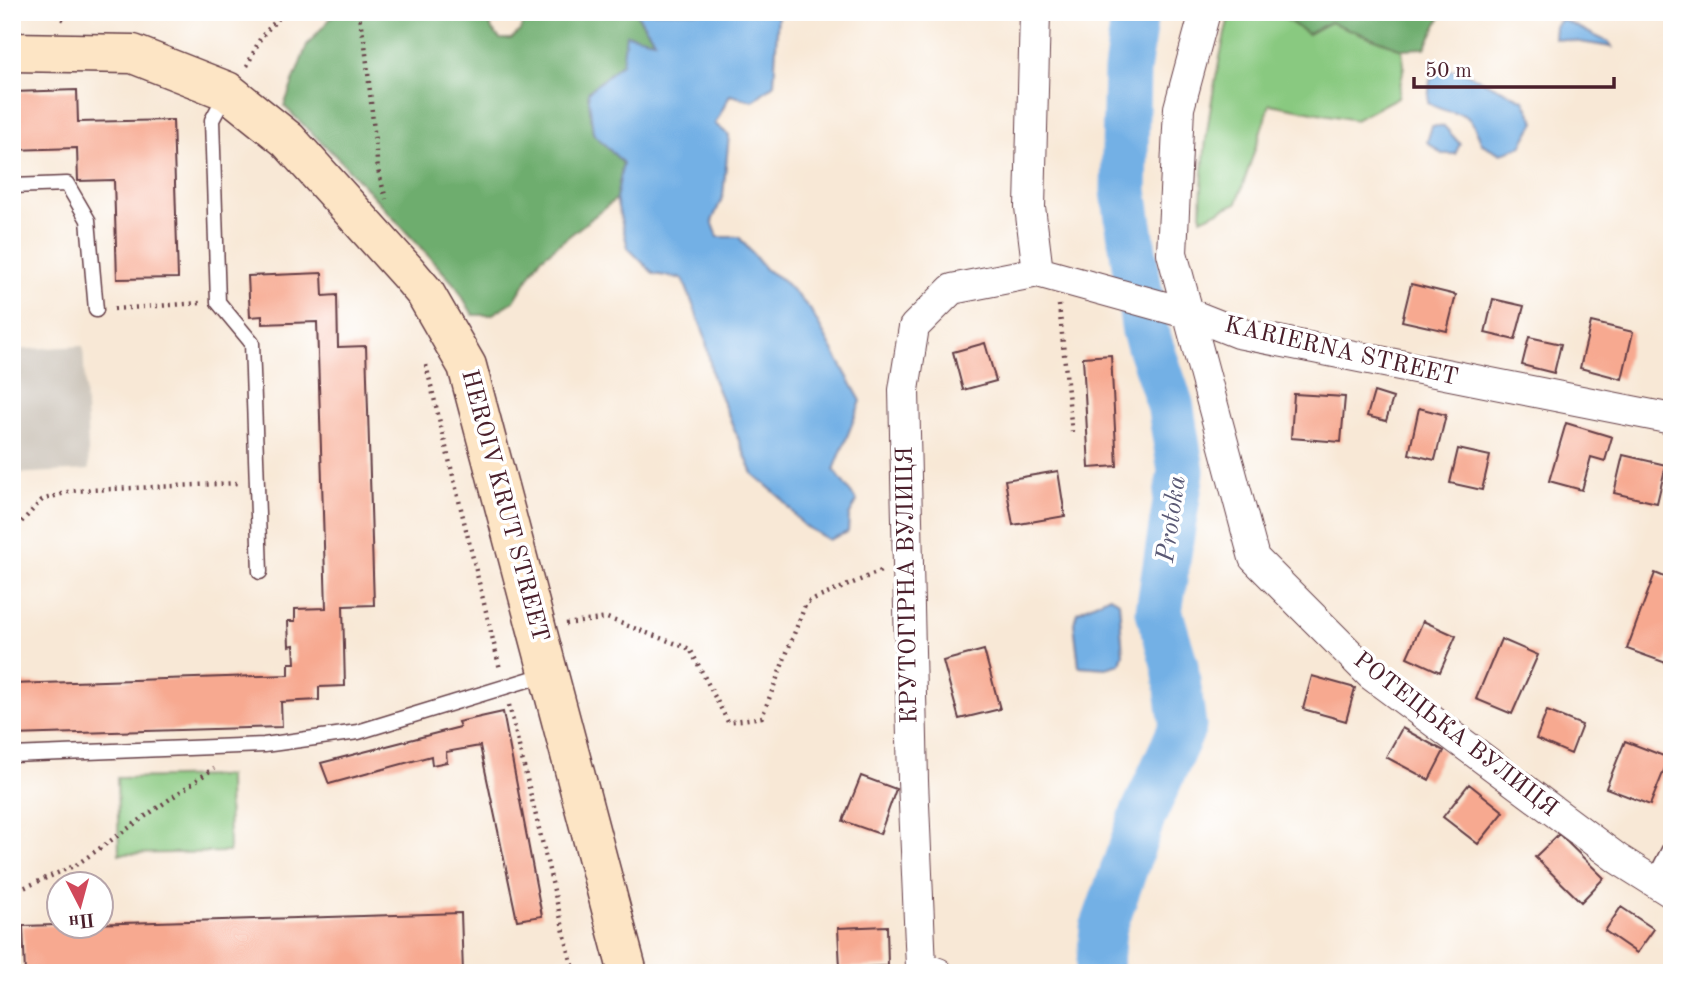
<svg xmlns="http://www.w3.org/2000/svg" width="1684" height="985" font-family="'Old Standard TT',serif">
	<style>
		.industrial { fill: #cbc3b8 }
		.green { fill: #89c980; stroke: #6a7456; stroke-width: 2 }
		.forest { fill: #6ead6e; stroke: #5c664c; stroke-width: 2 }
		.water { fill: #73b0e5; stroke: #5e6888; stroke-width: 2 }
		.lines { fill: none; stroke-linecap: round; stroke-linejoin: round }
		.river { stroke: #73b0e5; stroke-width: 47 }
		.building { fill: #f7a990 }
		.lane-casing { stroke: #643d45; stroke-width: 17 }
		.street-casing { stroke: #643d45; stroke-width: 32 }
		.secondary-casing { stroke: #643d45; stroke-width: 41 }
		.path { stroke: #643d45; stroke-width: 4.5; stroke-dasharray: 2 5; stroke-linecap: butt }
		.lane { stroke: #fff; stroke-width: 14 }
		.street { stroke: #fff; stroke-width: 30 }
		.secondary { stroke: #fde5c5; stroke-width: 38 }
		.labels { text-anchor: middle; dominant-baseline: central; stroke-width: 7; stroke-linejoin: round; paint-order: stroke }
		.street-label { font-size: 24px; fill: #4a1f2b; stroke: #fff }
		.water-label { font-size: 26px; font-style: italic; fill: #5a5975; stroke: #fff }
	</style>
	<rect width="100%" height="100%" fill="#fff"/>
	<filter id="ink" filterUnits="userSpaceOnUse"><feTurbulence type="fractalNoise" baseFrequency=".0143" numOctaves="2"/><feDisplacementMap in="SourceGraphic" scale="14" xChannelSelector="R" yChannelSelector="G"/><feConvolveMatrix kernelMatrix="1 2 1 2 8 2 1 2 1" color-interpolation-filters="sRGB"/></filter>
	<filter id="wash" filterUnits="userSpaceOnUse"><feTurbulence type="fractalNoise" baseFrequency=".00686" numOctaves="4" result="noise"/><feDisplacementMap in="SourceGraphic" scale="28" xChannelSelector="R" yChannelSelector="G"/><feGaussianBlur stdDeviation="1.57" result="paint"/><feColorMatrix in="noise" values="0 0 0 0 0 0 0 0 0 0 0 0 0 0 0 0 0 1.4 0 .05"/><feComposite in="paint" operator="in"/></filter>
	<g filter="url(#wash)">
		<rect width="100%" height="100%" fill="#f8e8d6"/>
		<path class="industrial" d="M83,346L89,470L12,474V350Z"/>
		<path class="green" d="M1230,12H1275L1308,33L1330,22L1402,49L1404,66L1398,97L1355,120L1270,104L1237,203L1201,219C1201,148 1214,81 1230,12Z
			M228,776L229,852L119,854L117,778Z"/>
		<path class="forest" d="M336,12H487L492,30L500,39H511L520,31L527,12H640L637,15L655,41L588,92L593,133L623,163L616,199L540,259L514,301L491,315H473L456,286L341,161L284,106L307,45Z
			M1275,12H1443L1425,48L1402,49L1330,22L1308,34Z"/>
		<path class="water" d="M640,12H778L774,84L753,101L730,95L715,124L729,135L723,196L712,221L718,237H739L765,269L783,280L810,309L861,401L834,470L857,501L849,516L848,532L829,540L803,525L781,498L753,474L713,379L705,336L683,279L654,274L628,248L616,199L623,163L593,133L588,92L622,63L626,34L654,40L637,14Z
			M1561,19L1608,42L1612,47L1554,38L1555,26Z
			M1444,70H1459L1524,100L1535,122L1521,146L1501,154L1482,144C1466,100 1460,122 1428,103L1430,79Z
			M1432,126H1444L1460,144L1455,154H1442L1427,142Z
			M1110,596L1119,602L1123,654L1120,664L1106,668L1079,666L1074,623L1077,612Z"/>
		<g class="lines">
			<path class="river" d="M1099,973L1103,929L1143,815L1183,726L1175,666L1159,611L1181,471L1170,404L1145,331L1124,191L1127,71L1135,12"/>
		</g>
		<g id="blocks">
			<path class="building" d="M77,90L78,122L173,120L178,278L117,279L114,180L78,181L77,148L12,150V92Z
				M322,273L323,296L337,295L338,347L366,346L374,605L343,606L345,686L319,687V700L281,702L282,727L12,735V684L289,675V663H295L294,645L289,646L288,621H295V609L326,608L317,322L262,324V316L250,317L248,276Z
				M1411,284L1456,295L1447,331L1402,321Z
				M1493,299L1524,306L1515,340L1485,333Z
				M1591,322L1633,332L1622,379L1580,368Z
				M1529,337L1561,344L1554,373L1522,365Z
				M985,343L996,381L963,390L953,352Z
				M1111,355L1117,466L1089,468L1083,357Z
				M1374,392L1393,398L1386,421L1367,416Z
				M1294,394L1345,397L1341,442L1291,438Z
				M1419,408L1446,415L1435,460L1409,454Z
				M1566,423L1612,437L1605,461L1591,457L1582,490L1549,481Z
				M1458,449L1490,456L1482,490L1450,483Z
				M1623,455L1666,465L1657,503L1614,493Z
				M1058,471L1065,516L1013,525L1005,480Z
				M1655,573L1672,580V649L1666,663L1627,649Z
				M1423,621L1456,636L1440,672L1407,657Z
				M1501,639L1538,655L1512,714L1476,699Z
				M984,650L1000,709L959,719L943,661Z
				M1312,676L1355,688L1346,721L1303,709Z
				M1547,711L1582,725L1571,754L1536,739Z
				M503,712L542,916L517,920L480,746L446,752L447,762L432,765L431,756L329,784L321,763L460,727L458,722Z
				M1402,728L1444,751L1429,780L1386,757Z
				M1625,741L1669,758L1650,805L1606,788Z
				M861,776L896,789L880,834L843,821Z
				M1469,784L1504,812L1478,844L1443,817Z
				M1559,834L1604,878L1581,902L1535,857Z
				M1621,907L1654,929L1637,953L1605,931Z
				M461,913L463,973H25L23,926Z
				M887,926L888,966L840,968L838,928Z"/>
		</g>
	</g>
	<g filter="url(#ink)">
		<use href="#blocks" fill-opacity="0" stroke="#643d45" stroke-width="2"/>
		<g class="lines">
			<g class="lane-casing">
				<path id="lane" d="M227,92L212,120L218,302L252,343L260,572
					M12,186L67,184L88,220L96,310
					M12,755L264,745L358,732L547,674
					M1653,881L1672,844"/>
			</g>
			<g class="street-casing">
				<path id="street" d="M1035,12L1030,207L1038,272
					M1205,12L1179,108L1172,253L1254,558L1371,675L1618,859L1672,893
					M938,973L921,967L913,781L904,390L914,327L952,289L1038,272L1190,314L1238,333L1672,419"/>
			</g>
			<g class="secondary-casing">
				<path id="secondary" d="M12,52L133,54L227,91L288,140L408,273L425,293L467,366L628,973"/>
			</g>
			<path class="path" d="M50,12L65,20
				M358,12L365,44L378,170L386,199
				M247,66L261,37L284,12
				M1059,305L1072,432
				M114,309L200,303
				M426,365L500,669
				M12,532L42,500L71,491L238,483
				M566,624L607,618L690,649L728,722L762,717L806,603L881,571
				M509,705L574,973
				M12,893L76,865L214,768"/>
			<use href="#lane" class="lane"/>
			<use href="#street" class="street"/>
			<use href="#secondary" class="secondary"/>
		</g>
	</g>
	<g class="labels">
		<g class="street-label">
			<text transform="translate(1341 352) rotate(13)">KARIERNA STREET</text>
			<text transform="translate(504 506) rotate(75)">HEROIV KRUT STREET</text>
			<text transform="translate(908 585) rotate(-91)">КРУТОГІРНА ВУЛИЦЯ</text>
			<text transform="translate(1455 735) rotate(38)">РОТЕЦЬКА ВУЛИЦЯ</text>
		</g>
		<g class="water-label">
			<text transform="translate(1172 519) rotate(-82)">Protoka</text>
		</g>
	</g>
	<rect width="1684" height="985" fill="none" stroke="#fff" stroke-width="42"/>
	<g transform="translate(80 905) rotate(174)"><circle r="33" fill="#ffffff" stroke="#b7a5aa" stroke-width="2"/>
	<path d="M0-5L12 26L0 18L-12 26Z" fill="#d1495b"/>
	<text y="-10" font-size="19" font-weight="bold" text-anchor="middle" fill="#4a1f2b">Пн</text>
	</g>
	<path d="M1414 77v10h200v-10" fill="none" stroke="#4a1f2b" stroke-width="3.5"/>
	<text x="1425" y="77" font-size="21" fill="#4a1f2b" stroke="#ffffff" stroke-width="5" paint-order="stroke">50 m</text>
</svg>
